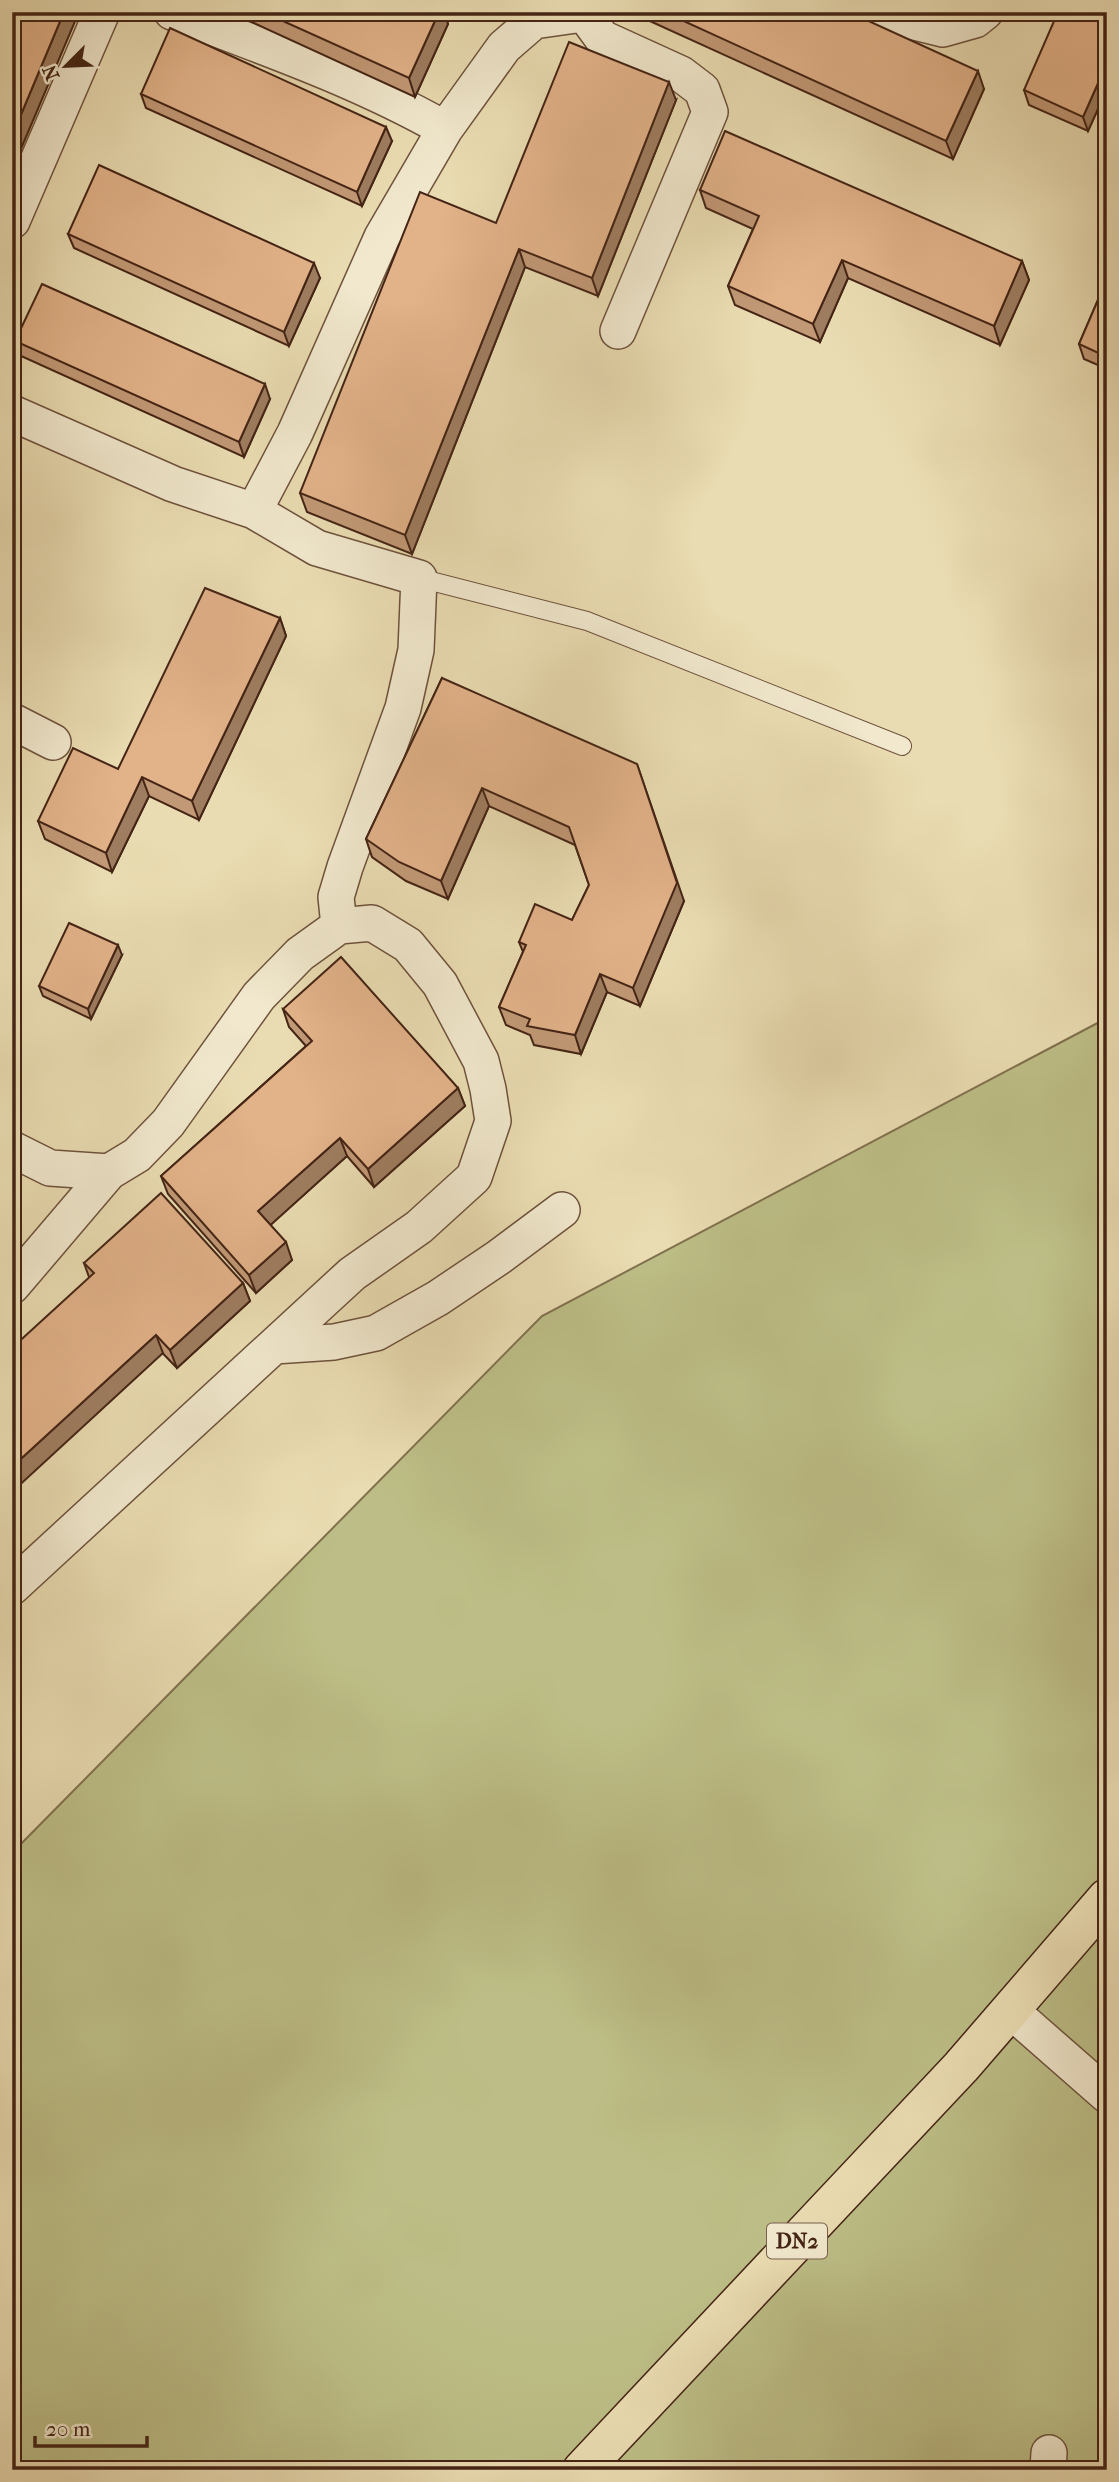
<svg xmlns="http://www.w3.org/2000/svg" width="1119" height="2482" font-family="'IM FELL French Canon',serif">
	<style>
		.green { fill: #bdbe87; stroke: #80714e; stroke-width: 2 }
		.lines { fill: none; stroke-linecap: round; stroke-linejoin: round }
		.service-casing { stroke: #6e523c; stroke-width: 20 }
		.minor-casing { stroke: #6e523c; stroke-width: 38 }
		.primary-casing { stroke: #442415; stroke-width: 41 }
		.service { stroke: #f1e8cd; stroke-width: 18 }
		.minor { stroke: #f1e8cd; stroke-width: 35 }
		.primary { stroke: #eadcb2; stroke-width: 38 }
		.wall { fill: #c29976; stroke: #442415; stroke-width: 2 }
		.shaded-wall { fill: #9e7d60; stroke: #442415; stroke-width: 2 }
		.building { fill: #e2b289; stroke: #442415; stroke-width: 2 }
		.labels { text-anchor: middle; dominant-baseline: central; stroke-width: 5; stroke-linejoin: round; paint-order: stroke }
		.shield { fill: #f1e8cd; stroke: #785f4c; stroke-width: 2 }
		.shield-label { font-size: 21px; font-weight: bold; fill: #442415 }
	</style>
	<rect width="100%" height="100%" fill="#eadcb2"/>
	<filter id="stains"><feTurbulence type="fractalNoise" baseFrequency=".00286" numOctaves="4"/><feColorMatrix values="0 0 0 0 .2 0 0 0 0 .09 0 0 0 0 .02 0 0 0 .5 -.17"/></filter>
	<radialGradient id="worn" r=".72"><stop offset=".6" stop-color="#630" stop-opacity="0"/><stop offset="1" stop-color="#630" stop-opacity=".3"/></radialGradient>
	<path class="green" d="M1107,1018V2470H12V1853L542,1316Z"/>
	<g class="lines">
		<g class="service-casing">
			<path id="service" d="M419,578L587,621L902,746"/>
		</g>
		<g class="minor-casing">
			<path id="minor" d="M172,12C264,47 359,80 445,129
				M583,12L602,38L681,74L702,90L710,112L618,331
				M874,12L943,29L975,20L985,12
				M12,221L102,12
				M12,413L173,484L254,511L317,548L419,578L416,650L403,708L345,867L336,897L339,926
				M254,511L295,433L382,237L445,129L504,47L534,21L583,14
				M12,721L53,742
				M12,1149L50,1168L109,1172L137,1155L168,1123L259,996L300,954L339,926L372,923L408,945L440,984L481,1061L488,1089L493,1121L474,1177L419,1227L352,1274L12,1587
				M12,1286L109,1172
				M274,1346L334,1342L376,1333L438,1298L499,1257L562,1210
				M1010,2010L1107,2095
				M1048,2470L1049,2453"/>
		</g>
		<g class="primary-casing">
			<path id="primary" d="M582,2470L961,2067L1107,1898"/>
		</g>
		<use href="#service" class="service"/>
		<use href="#minor" class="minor"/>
		<use href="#primary" class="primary"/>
	</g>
	<path class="wall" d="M230,12H444L448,24L415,97Z
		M630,12H849L984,89L953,159Z
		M1107,12V89L1088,131L1029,105L1024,90Z
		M141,94L392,141L362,206L146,108Z
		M676,100L598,296L525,267L412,554L307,512L300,493L496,223Z
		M700,190L1022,261L1029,280L1000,345L848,278L820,342L735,305L728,286L753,229L706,208Z
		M68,234L320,278L289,346L74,248Z
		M1107,279V369L1084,359L1079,344Z
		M15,341L270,399L244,457L21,356Z
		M280,618L286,636L199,820L149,796L112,872L45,839L38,821L118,769Z
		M442,678L684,901L640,1006L607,992L581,1054L534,1045L530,1035L506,1025L499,1007L523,952L519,942L572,920L589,885L575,845L489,806L448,899L406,881L372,857L366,839Z
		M122,955L91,1019L43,996L39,986Z
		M283,1009L458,1088L465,1106L374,1187L347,1156L270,1225L292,1260L256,1293L168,1194L161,1176L306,1046L289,1027Z
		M84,1263L243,1283L250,1301L177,1368L89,1277Z"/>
	<path class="shaded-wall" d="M64,12H79L12,170V136Z
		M439,12H444L448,24L415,97L409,78Z
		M1107,63V89L1088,131L1083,117Z
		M978,71L984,89L953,159L946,141Z
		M669,82L676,100L598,296L592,278Z
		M386,127L392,141L362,206L357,192Z
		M519,249L525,267L412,554L405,535Z
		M842,260L848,278L820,342L813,324Z
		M1022,261L1029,280L1000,345L994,326Z
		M314,263L320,278L289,346L284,332Z
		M265,384L270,399L244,457L239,442Z
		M280,618L286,636L199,820L192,801Z
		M637,764L684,901L640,1006L633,988Z
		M142,777L149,796L112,872L106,853Z
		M482,788L489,806L448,899L441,881Z
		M118,945L122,955L91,1019L88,1009Z
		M600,974L607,992L581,1054L575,1035Z
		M458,1088L465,1106L374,1187L368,1169Z
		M340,1138L347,1156L265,1230L258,1211Z
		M286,1242L292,1260L256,1293L249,1275Z
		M243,1283L250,1301L177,1368L170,1350Z
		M156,1335L163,1353L12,1492V1467Z"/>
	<path class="building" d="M12,12H64L12,136Z
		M263,12H439L409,78Z
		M664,12H849L978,71L946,141Z
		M1058,12H1107V63L1083,117L1024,90Z
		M170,28L386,127L357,192L141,94Z
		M569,42L669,82L592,278L519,249L405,535L300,493L420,192L496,223Z
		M725,131L1022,261L994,326L842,260L813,324L728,286L759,216L700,190Z
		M99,165L314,263L284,332L68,234Z
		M1107,279V357L1079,344Z
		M42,284L265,384L239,442L15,341Z
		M205,588L280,618L192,801L142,777L106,853L38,821L73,748L118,769Z
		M442,678L637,764L677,883L633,988L600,974L575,1035L527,1026L530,1019L499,1007L526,945L519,942L535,904L572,920L589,885L569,827L482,788L441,881L399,862L366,839Z
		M69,923L118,945L88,1009L39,986Z
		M341,957L458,1088L368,1169L340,1138L258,1211L286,1242L249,1275L161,1176L312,1041L283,1009Z
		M161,1193L243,1283L170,1350L156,1335L12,1467V1348L94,1273L84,1263Z"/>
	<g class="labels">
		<rect class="shield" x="767" y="2223.5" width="60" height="35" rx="5"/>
		<g class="shield-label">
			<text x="797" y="2241">DN2</text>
		</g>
	</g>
	<rect width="1119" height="2482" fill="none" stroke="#eadcb2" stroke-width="42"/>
	<rect x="14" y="14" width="1091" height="2454" fill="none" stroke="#442415" stroke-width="3.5"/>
	<rect x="21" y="21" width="1077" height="2440" fill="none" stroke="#442415" stroke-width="2"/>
	<g transform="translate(66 66) rotate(246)" stroke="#f1e8cd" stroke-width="5" paint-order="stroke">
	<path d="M0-5L12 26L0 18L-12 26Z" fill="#442415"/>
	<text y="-10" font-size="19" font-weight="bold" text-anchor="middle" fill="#442415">N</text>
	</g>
	<path d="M35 2436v10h112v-10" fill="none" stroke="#442415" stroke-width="3.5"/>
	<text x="46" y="2436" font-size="21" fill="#442415" stroke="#f1e8cd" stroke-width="5" paint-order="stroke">20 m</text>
	<rect width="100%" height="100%" filter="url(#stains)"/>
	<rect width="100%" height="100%" fill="url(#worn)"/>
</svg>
